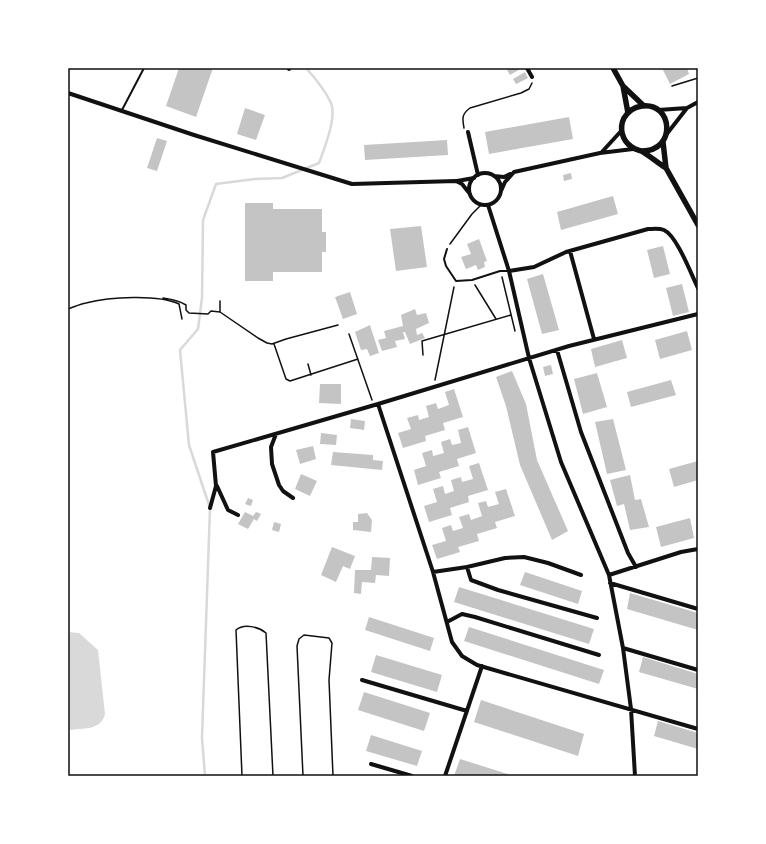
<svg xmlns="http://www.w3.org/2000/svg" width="766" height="844" font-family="Mulish,sans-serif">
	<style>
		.water { fill: #d9d9d9 }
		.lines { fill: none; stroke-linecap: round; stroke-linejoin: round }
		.stream { stroke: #d9d9d9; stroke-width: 2.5 }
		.building { fill: #c4c4c4 }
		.path { stroke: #111; stroke-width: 1.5 }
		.service { stroke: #111; stroke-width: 2 }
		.minor { stroke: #111; stroke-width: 4 }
		.secondary { stroke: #111; stroke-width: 5.5 }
		.neatline { fill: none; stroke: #111; stroke-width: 1.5 }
	</style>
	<rect width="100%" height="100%" fill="#fff"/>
	<path class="water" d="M68,632L79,633L98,650L105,714C101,731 82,728 68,730Z"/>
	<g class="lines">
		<path class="stream" d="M205,776L202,738L210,508L189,445L180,350L198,329L202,298L203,220L216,184L255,179L282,178L319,163C324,149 337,118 331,103C325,90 316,79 306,68"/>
	</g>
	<path class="building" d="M179,68H213L196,117L166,106Z
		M506,68H522L510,75Z
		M662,68H687L689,74L670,84Z
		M525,72L528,78L516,84L513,79Z
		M245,108L265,115L256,140L237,134Z
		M569,117L573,139L489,154L485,132Z
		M157,138L167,141L157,171L147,168Z
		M447,140L448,155L365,160L364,145Z
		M571,173L572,179L564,181L563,175Z
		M613,196L618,214L561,230L557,212Z
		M245,203H273V209H322V232H326V252H322V272H273V281H245Z
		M421,226L427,267L396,271L390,229Z
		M479,239L487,261L484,262L485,267L478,270L476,265L466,269L461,257L471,254L467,244Z
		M663,246L670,274L654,278L647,250Z
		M543,274L559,330L542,334L527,279Z
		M682,284L689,312L673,316L666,288Z
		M350,292L357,314L343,319L335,297Z
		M415,309L417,315L426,313L429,323L416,329L417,335L422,333L425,338L410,344L405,332H403L405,339L395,341L397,347L382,351L378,340L386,338L384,331L403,326L401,315Z
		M370,325L379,353L370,356L367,349L361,350L355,332Z
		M687,331L692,350L660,359L655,340Z
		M622,340L627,358L595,367L591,349Z
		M551,365L553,374L545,376L543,367Z
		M512,371L526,404L537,460L568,531L552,540L520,465L506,406L496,377Z
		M597,373L607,407L583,414L574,379Z
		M671,380L676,395L631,407L627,392Z
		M320,384H341V404L319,403Z
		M454,389L463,417L443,423L445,430L425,436L426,441L403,448L398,433L411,429L407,418L418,415L419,420L429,417L426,406L436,403L438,409L449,405L445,392Z
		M351,419L365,421L364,430L350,428Z
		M613,419L626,470L607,474L595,422Z
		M468,427L476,453L457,459L459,466L439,472L441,478L418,485L414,470L426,466L422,453L432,450L433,456L444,453L441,442L450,439L452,445L461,443L458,430Z
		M321,433L337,435L336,445L320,444Z
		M313,446L316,459L300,464L296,450Z
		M333,452L373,455V460L383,461L382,470L331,465Z
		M698,461V480L674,487L669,469Z
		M479,463L488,490L468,496L469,502L450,508L452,515L429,522L424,506L437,502L433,489L443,486L445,494L454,491L451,480L461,477L462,482L473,479L469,466Z
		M301,474L317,481L310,496L295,489Z
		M630,475L635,500L641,499L649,527L630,530L624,504L617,506L610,480Z
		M506,489L515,516L495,522L497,528L477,534L479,541L458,547L460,552L437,559L432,545L446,541L442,528L451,525L453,531L463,528L459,517L469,514L471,520L482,516L478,503L486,501L488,507L499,504L495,492Z
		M248,498L253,500L251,506L245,504Z
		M245,512L253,516L256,512L261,514L257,521L254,519L248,529L238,524Z
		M367,513L372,520L371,532L353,530V522H358V514Z
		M690,518L694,538L661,547L656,527Z
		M274,522L281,524L279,532L272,530Z
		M332,547L355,556L350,569L343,566L336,582L321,575Z
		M372,557L390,558L389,576L376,575L375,583L362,582L361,594L354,593L355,570H371Z
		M525,572L582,591L578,604L520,585Z
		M459,587L594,629L589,644L454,602Z
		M630,593L698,613V630L627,609Z
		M369,617L434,638L430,651L365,630Z
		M469,627L604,670L599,684L464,641Z
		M376,655L442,675L437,692L371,672Z
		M643,657L698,674V689L639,672Z
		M364,692L430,713L424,731L358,710Z
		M481,700L584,734L578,756L474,722Z
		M658,721L698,733V749L654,736Z
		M371,735L422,751L417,766L366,751Z
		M460,759L514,776H454Z"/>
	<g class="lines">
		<path class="path" d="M697,68L698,71
			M672,86L698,78
			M464,128C462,118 462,114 470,108L521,93L529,89L532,83
			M450,244L472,214L481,205
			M502,277L515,331
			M475,285L496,319
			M163,298C171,299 178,300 186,305V310L189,313L208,314L211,311L220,312L258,338L267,343L272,344L286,339L338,325
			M68,309C74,307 80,304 86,303C109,297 158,294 179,304L182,319
			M220,312V301
			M349,334L372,400
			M274,344L286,379L290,381L358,359
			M423,355L422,341L511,315
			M308,364L311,375
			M435,380L454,287
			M242,776L236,630C244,623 259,627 266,633L273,776
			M303,776L297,646L299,639L304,635L329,638L332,643L329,680L333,776"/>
		<path class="service" d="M122,110L144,68
			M447,249L444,259L446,266L456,281L472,280L500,271H509"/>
		<path class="minor" d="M527,68L532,77
			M289,69V68
			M68,93L194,135L352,184L456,181L462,184L470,194
			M658,110L687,108L698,102
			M468,132L478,175
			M666,135L687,108
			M601,153L622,130
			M469 189a16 16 0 1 1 32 0a16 16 0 1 1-32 0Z
			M494,176L504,177L510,174
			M457,181L474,178
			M501,191L505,182L514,172L600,153L633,149
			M488,205L509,271L529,358L561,462L609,575L623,648L631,709L635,776
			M570,251L594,339
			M509,271L534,267L566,252L648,229C653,229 659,228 664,230C677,236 691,274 698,288
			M698,314L569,346L378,404L433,572L452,642L462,656L477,665L698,729
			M557,350L581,432L628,553L636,567
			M276,434L271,447L272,464L279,485L283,491L293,498
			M217,486L228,510L238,515
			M210,508L216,486L213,452L378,404
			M467,567L471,580L498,590L597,618
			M433,572L467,567L505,558L524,557L548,563L581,575
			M609,575L681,552L698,549
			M610,583L698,609
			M447,622L462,614L475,617L599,655
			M623,648L698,670
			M362,680L467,711
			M371,764L412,776
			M445,776L482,666"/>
		<path class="secondary" d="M613,68L623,86L628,113
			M623,86L644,106
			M663,142L666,168L698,225
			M642,151C677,151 673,102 642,106C635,107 628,111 624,118C619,128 622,141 632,147C635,150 640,150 643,152C651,157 658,163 666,168"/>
	</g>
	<rect width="766" height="844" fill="none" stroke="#ffffff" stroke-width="138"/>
	<rect x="69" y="69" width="628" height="706" class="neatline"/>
</svg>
